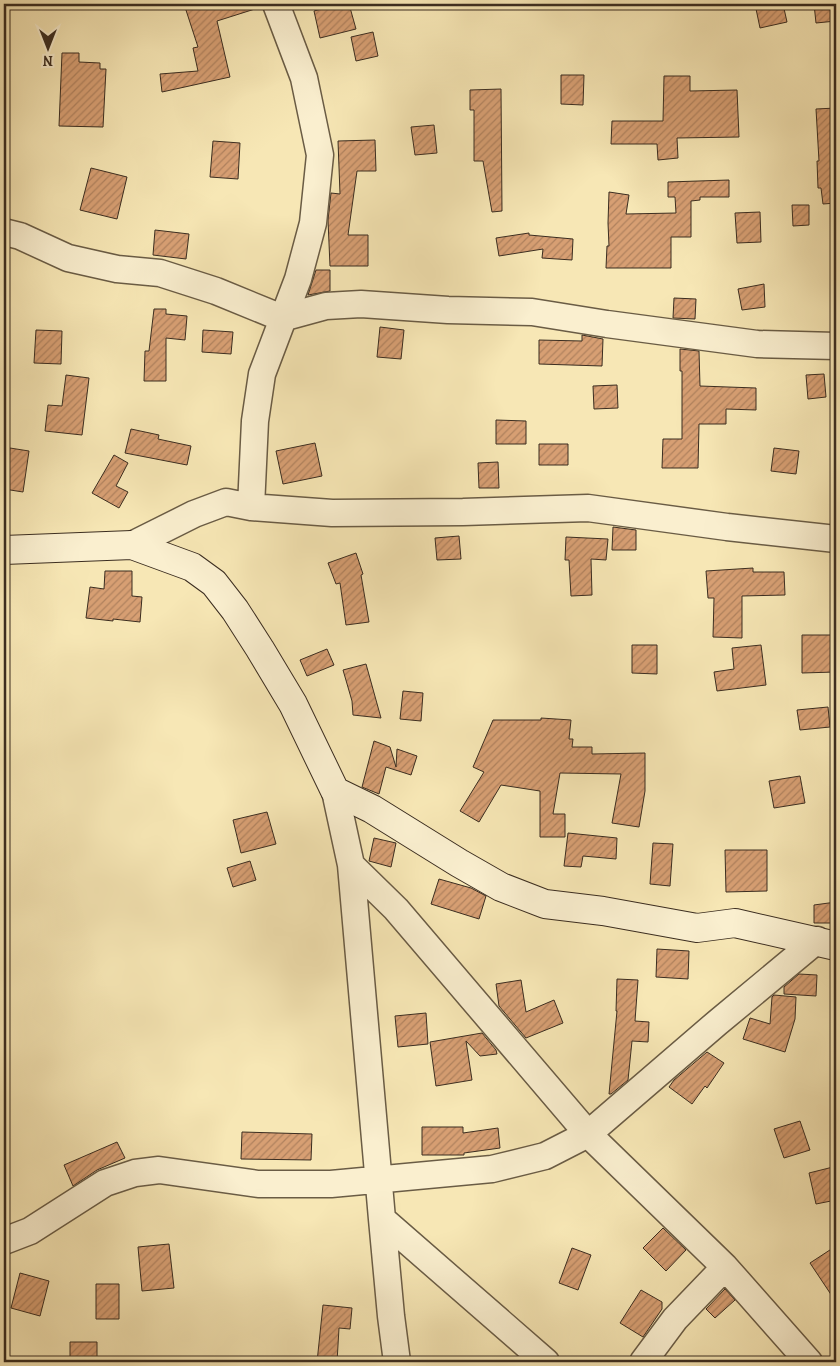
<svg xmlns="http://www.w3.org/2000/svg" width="840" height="1366" font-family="Alegreya,serif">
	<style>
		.building { fill: url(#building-hatch); stroke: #3b2d20 }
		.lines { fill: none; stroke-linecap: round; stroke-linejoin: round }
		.street-casing { stroke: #6a5c45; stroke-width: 29 }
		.secondary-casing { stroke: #3b2d20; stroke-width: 30 }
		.street { stroke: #faefcf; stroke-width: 26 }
		.secondary { stroke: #faefcf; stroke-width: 28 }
	</style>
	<defs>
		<pattern id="building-hatch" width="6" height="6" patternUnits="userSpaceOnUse" patternTransform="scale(1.25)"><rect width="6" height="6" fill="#d79f73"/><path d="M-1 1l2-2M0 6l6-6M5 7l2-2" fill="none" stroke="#b0825e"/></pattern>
	</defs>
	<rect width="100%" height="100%" fill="#f7e7b5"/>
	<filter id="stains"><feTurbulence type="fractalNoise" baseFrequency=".004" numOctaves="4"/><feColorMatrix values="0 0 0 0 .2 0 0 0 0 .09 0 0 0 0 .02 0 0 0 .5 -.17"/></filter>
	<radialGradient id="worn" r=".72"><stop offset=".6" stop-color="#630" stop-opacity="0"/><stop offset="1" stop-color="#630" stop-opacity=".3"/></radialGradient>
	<path class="building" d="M184,4H257L258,8L217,21L230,77L162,92L160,74L198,71L193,48L198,47Z
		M324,4H349L356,29L320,38L314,11L325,8Z
		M755,4H783L787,22L760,28Z
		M814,4H836V21L816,23Z
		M373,32L378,56L356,61L351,37Z
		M62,53H79V62L100,63V69H106L103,127L59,126Z
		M561,75H584L583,105L561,104Z
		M664,76H690V91L737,90L739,137L677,138L678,158L658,160L657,144H611L612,121H663Z
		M501,89L502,211L492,212L483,161H474V110H470V90Z
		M836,108V203L823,204L821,188H818L817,161H819L816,109Z
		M434,125L437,153L415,155L411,127Z
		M375,140L376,171H357L348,235H368V266H330L328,220L331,193L340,194L338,141Z
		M213,141L240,143L238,179L210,177Z
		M91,168L127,177L117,219L80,210Z
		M729,180V197H700V200L691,201V237H671V268H606L607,246H609L608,223L609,192L629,195L626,214L676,213L675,197H668V182Z
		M792,205H809V225L793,226Z
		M760,212L761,242L737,243L735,213Z
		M155,230L189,234L186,259L153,255Z
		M529,233V235L573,239L572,260L542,258L543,249L499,256L496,238Z
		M316,270H330V291L308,295Z
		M764,284L765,307L742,310L738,289Z
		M674,298L696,299L695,319L673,318Z
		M154,309H166V314L187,316L185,340L166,338V381H144L145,351H149Z
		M380,327L404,330L401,359L377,357Z
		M36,330L62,331L61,364L34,363Z
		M203,330L233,332L231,354L202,352Z
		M582,335L603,339L602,366L539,364V340L582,341Z
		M680,349L699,351L700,386L756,388V410L726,409V424H699L698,468H662L663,439H682V371H680Z
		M824,374L826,397L808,399L806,375Z
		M66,375L89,378L82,435L45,431L48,405L62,406Z
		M617,385L618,408L594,409L593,386Z
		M496,420L526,421V444H496Z
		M131,429L159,435L158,439L191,446L187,465L125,453Z
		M315,443L322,476L283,484L276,451Z
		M539,444H568V465H539Z
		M10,448L29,451L23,492L4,489Z
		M774,448L799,451L796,474L771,471Z
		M114,455L128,463L116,486L128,492L119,508L92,493Z
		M498,462L499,488H479L478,463Z
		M613,527L636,530V550H612Z
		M459,536L461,559L437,560L435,538Z
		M566,537L608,539L606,560L591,559L592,595L571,596L569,560H565Z
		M356,553L363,574L361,575L369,622L346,625L340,583L336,584L328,563Z
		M753,568V572H784L785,595L742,596V638L713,637L714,598H708L706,571Z
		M105,571H132V596L142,597L140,622L113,619V621L86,618L90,587L104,589Z
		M802,635H834L835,672L802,673Z
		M632,645H657V674L632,673Z
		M761,645L766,685L717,691L714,672L734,669L732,648Z
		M327,649L334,665L307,676L300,660Z
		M366,664L381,718L353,715L352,701L343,670Z
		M403,691L423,693L421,721L400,719Z
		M828,707L830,727L800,730L797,710Z
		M541,718L571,720L569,739H573L572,747H592V754L645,753V791L639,827L612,823L621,774L560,773L553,814H565V837H540V791L501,785L479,822L460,811L484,772L473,767L493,720H541Z
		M374,741L390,747L396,767L397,749L417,756L411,775L386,767L379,794L362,787Z
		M800,776L805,803L774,808L769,781Z
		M267,812L276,844L241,853L233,820Z
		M568,833L617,838L616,859L583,856L581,867L564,866Z
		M374,838L396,843L391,867L369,861Z
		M653,843L673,844L670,886L650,884Z
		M725,850H767V891L726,892Z
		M250,861L256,880L233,887L227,868Z
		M439,879L471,888L486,896L479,919L431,904Z
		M836,902V923H814V905Z
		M657,949L689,951L688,979L656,977Z
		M799,974L817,975L816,996L784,994V987Z
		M617,979L638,980L635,1021L649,1022L648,1042L632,1041L628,1080L611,1094H609L617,1011H616Z
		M521,980L526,1012L554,1000L563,1023L526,1038L499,1006L496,984Z
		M774,995L796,997L795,1019L785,1052L743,1039L750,1018L770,1024L772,997Z
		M426,1013L428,1044L398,1047L395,1016Z
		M482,1033L496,1050L497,1054L480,1056L466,1041L472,1080L436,1086L430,1042Z
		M707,1052L724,1063L707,1088L705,1086L692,1104L669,1087L674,1080Z
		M800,1121L810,1150L784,1158L774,1129Z
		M422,1127H463V1133L498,1128L500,1148L464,1153V1155H422Z
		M242,1132L312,1134L311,1160L241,1159Z
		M117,1142L125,1158L97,1170L73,1186L64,1165Z
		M833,1167L836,1181V1200L816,1204L809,1173Z
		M663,1228L686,1250L666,1271L643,1248Z
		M169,1244L174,1288L142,1291L138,1247Z
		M836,1246V1302L810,1263Z
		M572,1248L591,1255L578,1290L559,1283Z
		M20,1273L49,1281L40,1316L11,1308Z
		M96,1284H119V1319H96Z
		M725,1289L735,1300L715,1318L706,1309Z
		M641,1290L662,1302V1309L643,1337L620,1323Z
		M323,1305L352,1308L350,1329L339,1328L337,1362H317Z
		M70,1342H97V1362H70Z"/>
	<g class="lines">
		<g class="street-casing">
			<path id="street" d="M4,232L20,236L68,258L117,269L160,273L216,291L282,318L326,306L361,304L448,310L532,312L607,324L757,344L836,346
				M251,507L255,421L262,374L298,279L313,223L320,155L304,78L276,4
				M132,545L194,514L226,502L251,507L332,513L463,512L588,508L727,527L836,539
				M335,791L351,865L382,1219L391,1316L397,1362
				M351,865L396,909L588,1134L725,1267L809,1362
				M382,1219L546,1362
				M4,1241L30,1231L105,1183L135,1173L159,1170L258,1184H331L492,1169L545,1156L588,1134L717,1023L817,940
				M643,1362L675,1319L725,1267"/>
		</g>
		<g class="secondary-casing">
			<path id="secondary" d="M4,550L132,545L192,567L214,583L235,610L260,649L293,704L335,791L372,809L459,863L501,887L545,904L603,911L697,928L735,923L836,946"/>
		</g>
		<use href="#street" class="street"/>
		<use href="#secondary" class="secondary"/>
	</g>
	<rect width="840" height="1366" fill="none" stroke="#f7e7b5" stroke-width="20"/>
	<rect x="5" y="5" width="830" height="1356" fill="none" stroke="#3b2d20" stroke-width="2.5"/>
	<rect x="10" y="10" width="820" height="1346" fill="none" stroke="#3b2d20"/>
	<g transform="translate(48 48) rotate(180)" stroke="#faefcf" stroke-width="4" paint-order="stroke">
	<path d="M0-4L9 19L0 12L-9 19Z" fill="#3b2d20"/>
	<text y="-8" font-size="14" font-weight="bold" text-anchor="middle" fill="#3b2d20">N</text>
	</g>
	<rect width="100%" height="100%" filter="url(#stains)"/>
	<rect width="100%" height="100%" fill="url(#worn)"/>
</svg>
